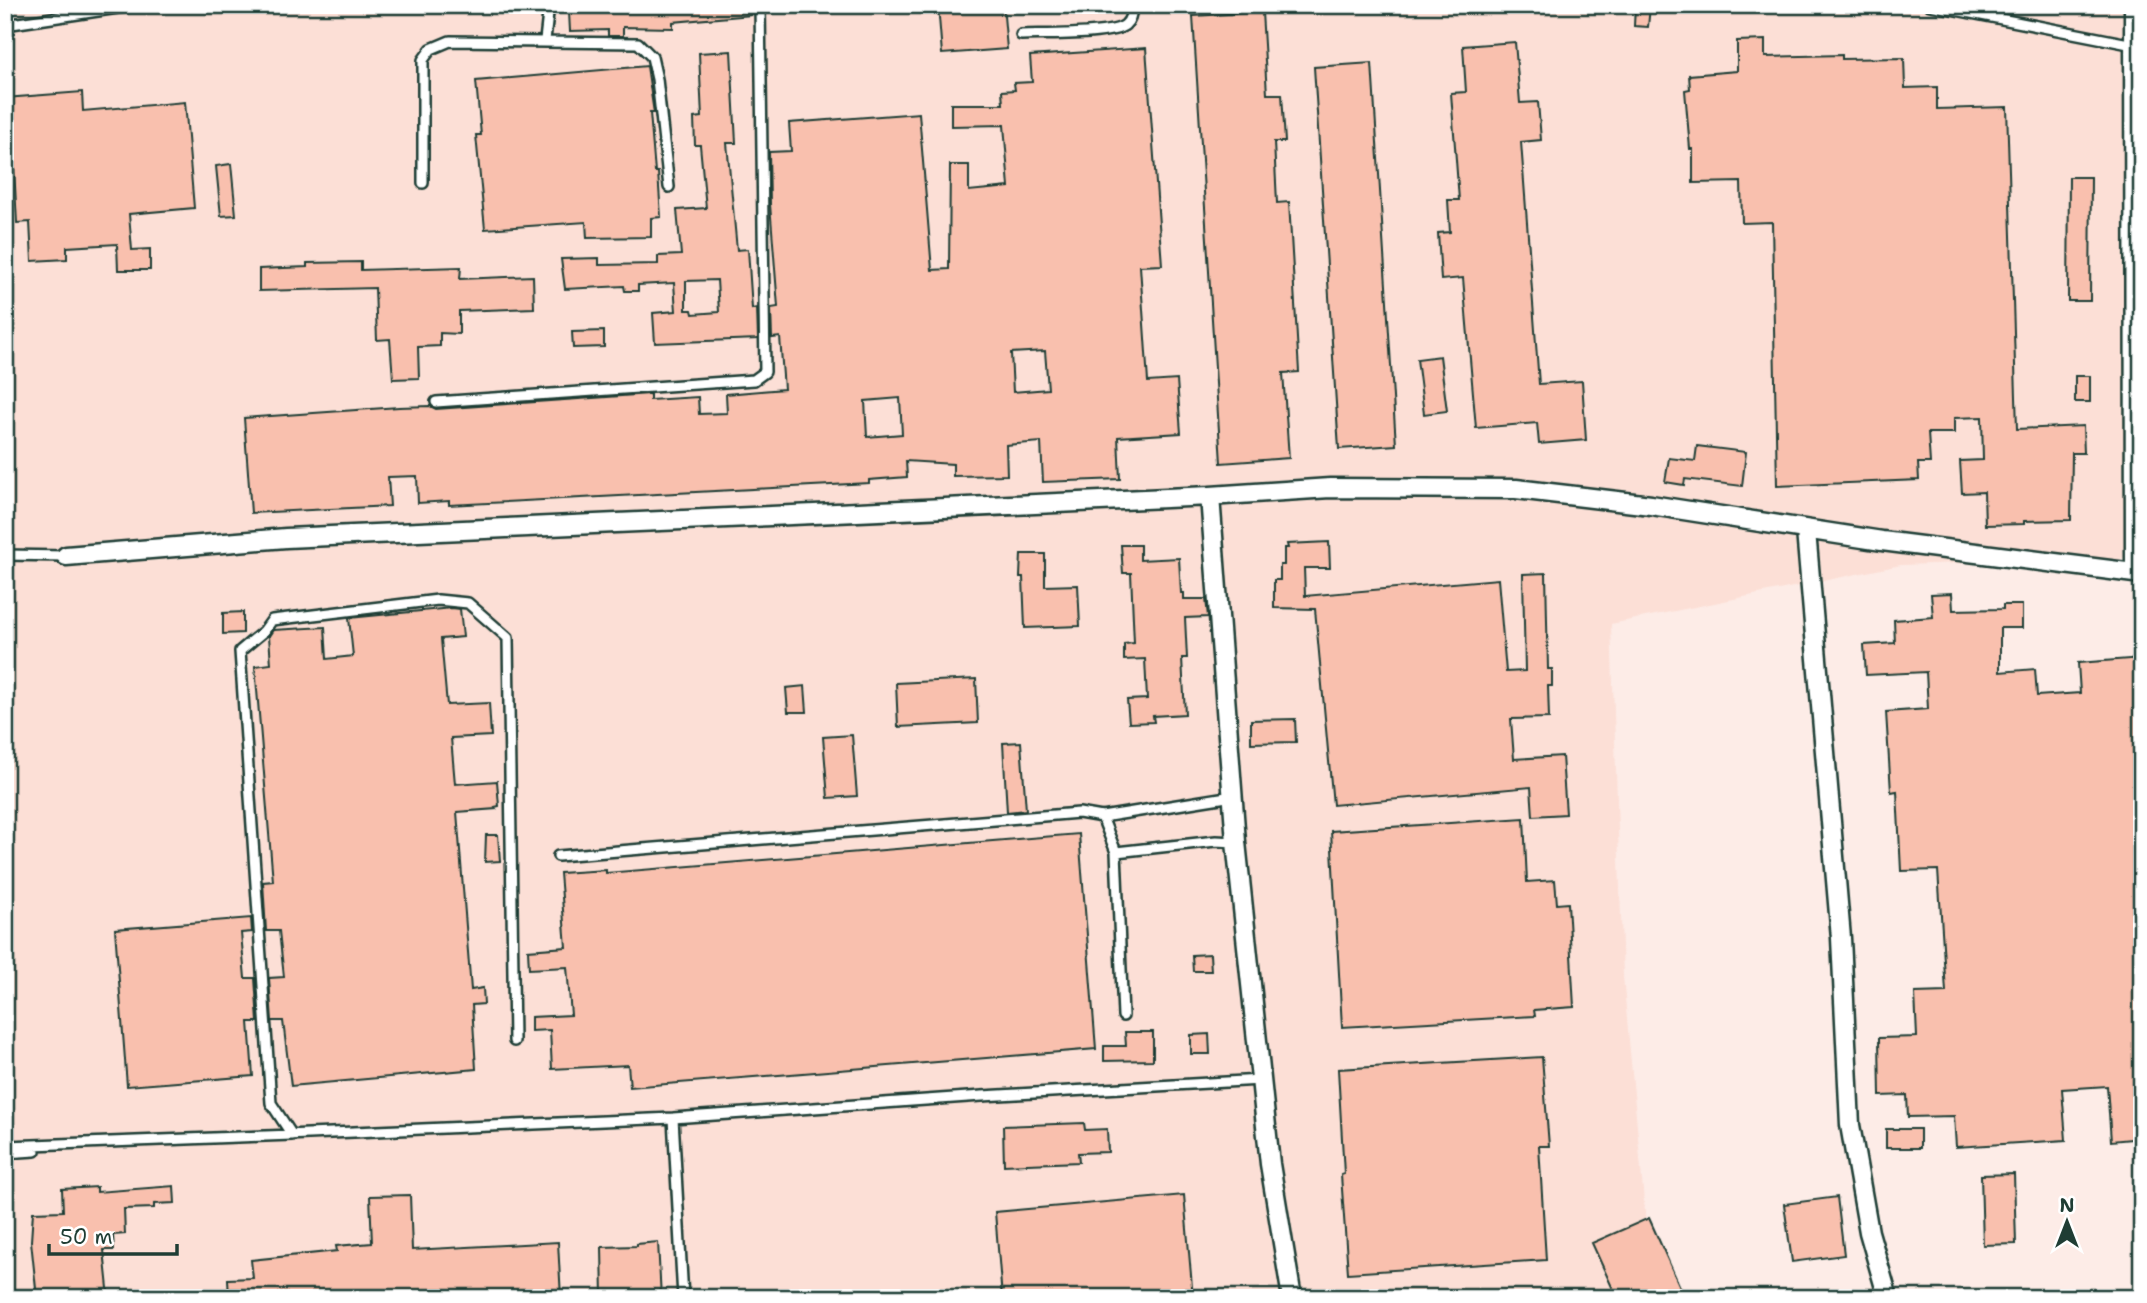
<svg xmlns="http://www.w3.org/2000/svg" width="2147" height="1303" font-family="'Shantell Sans',sans-serif">
	<style>
		.built { fill: #fcdfd6 }
		.building { fill: #f9c0ae; stroke: #1f3d34; stroke-width: 2; fill-rule: evenodd }
		.lines { fill: none; stroke-linecap: round; stroke-linejoin: round }
		.service-casing { stroke: #1f3d34; stroke-width: 14 }
		.minor-casing { stroke: #1f3d34; stroke-width: 23 }
		.service { stroke: #fff; stroke-width: 9 }
		.minor { stroke: #fff; stroke-width: 18 }
	</style>
	<rect width="100%" height="100%" fill="#fdece7"/>
	<filter id="ink" filterUnits="userSpaceOnUse"><feTurbulence type="fractalNoise" baseFrequency=".0143" numOctaves="2"/><feDisplacementMap in="SourceGraphic" scale="14" xChannelSelector="R" yChannelSelector="G"/><feConvolveMatrix kernelMatrix="1 2 1 2 8 2 1 2 1" color-interpolation-filters="sRGB"/></filter>
	<g filter="url(#ink)">
		<path class="built" d="M5,5H2142V547L2086,578L1994,562L1901,565L1611,624L1623,976L1653,1298H5Z"/>
		<path class="building" d="M631,5H750L751,15L673,22V28L623,27V36H608V30L570,31L569,12L631,9Z
			M938,5H1003L1007,49L942,54Z
			M1635,5L1650,6L1648,27L1634,26Z
			M1262,12L1267,94H1282L1285,142H1274L1277,203L1289,202L1299,372L1283,373L1289,458L1221,463L1193,16Z
			M1765,40V57L1842,55V59L1904,58L1905,88L1937,87V109L2007,107L2017,429L2083,426L2084,453H2072L2071,520L2024,521V524L1985,525L1984,492L1962,493L1960,461L1983,460L1982,417L1954,418V433H1928L1930,463H1918L1919,480L1777,486L1772,222L1742,223L1741,182L1693,183V149H1690L1685,90L1690,89L1689,75L1737,71V41Z
			M1515,42L1520,103L1538,102L1541,140L1521,142L1539,384L1582,381L1586,440L1539,444L1537,423L1476,428L1463,278L1441,280L1438,233L1450,232L1448,200H1459L1451,93L1466,92L1463,46Z
			M1146,48L1162,265L1140,266L1148,382L1177,380L1181,433L1118,437L1120,479L1043,482L1041,442L1006,445L1007,475L953,476V464L906,461L907,477L869,480V483L449,505V501L418,503L417,476L388,477L390,506L251,513L244,418L399,407L430,406L436,409L650,394V400L698,397L699,414L727,413L726,394L784,389L780,337L772,338L771,308L778,307L770,204L769,152L791,151L789,123L919,113L932,270L949,269L950,165H969V191L1009,187L1004,125L951,126V104H1003L1002,91L1015,90L1014,83L1032,82L1030,56ZM1045,351L1048,389L1013,392L1011,353ZM900,398L902,434L867,437L865,401Z
			M731,51L736,143H727L737,250L748,249L752,309L757,308L758,339L655,343L653,313L676,311L674,283L638,285V291H625L624,286L565,289L561,259L599,258V265L658,264V256L681,255L677,210L706,208L700,145H695L694,118L702,117L699,53ZM717,280L719,312L693,314L692,310H686V281Z
			M1372,63L1396,445L1339,449L1314,67Z
			M647,66L654,113H650L655,172H658L661,217L651,218V237L587,238L586,222L485,229L476,135H481L476,81Z
			M82,92L83,111L185,102L194,208L129,214L132,250L150,249V270H118L117,244L67,247V259L32,261L30,222L17,223L11,112H5V98Z
			M231,164L236,215L221,216L216,166Z
			M2069,177H2091L2090,301H2068Z
			M361,262V270L461,267L460,279L533,276L534,308L459,311V334L440,333V346L418,347L419,378L393,379L390,339L377,340L375,288L259,291V269L307,267V263Z
			M604,331V347L573,348L572,332Z
			M1440,356L1447,411L1424,414L1417,359Z
			M2075,376H2090V402H2075Z
			M1697,446L1746,452L1742,486L1685,479L1684,485L1665,482L1669,458L1695,461Z
			M1329,542L1330,568H1304L1305,596L1498,579L1506,672L1525,671L1523,574L1546,573L1548,669H1552V686H1548L1549,718L1511,719L1514,759L1562,756L1566,814L1533,816L1531,787L1333,805L1315,609L1274,608V580H1280V565H1284V548H1288L1287,544Z
			M1121,545H1140V560L1179,558L1181,593H1184V599H1206L1208,617L1185,618L1187,658H1182L1185,714L1153,716L1154,722L1129,723L1127,700L1147,699L1145,659L1124,660V644L1134,643L1131,573H1123Z
			M1021,554H1045V586L1078,585L1080,626L1025,628L1023,577H1020Z
			M1952,593L1953,610L2003,609V605H2022V628H2000V672L2035,669L2037,696L2080,693L2078,663L2142,658V1138L2111,1141L2107,1086L2062,1089L2066,1140L1956,1147L1954,1116L1908,1117L1907,1095L1880,1096L1879,1038L1917,1037L1915,993L1946,992L1938,870L1901,871L1897,791L1891,792L1886,712L1928,709L1926,672L1866,675L1864,645L1895,643L1894,620L1933,617L1931,594Z
			M452,608L460,609L463,637L441,639L447,705L489,703L491,736L451,738L455,784L497,781L499,806L495,807L496,809L457,812L471,990L483,988L484,1004L472,1005L476,1069L291,1086L283,1021H272L269,978L284,977L279,931H266L263,882L273,881L255,666L271,664L269,636L273,630L325,627L327,659L353,656L349,618Z
			M243,612V633L223,634V613Z
			M976,679L978,723L898,727L896,683Z
			M805,686L807,712H788L786,688Z
			M1295,719L1296,742L1251,743V720Z
			M852,735L857,796L828,798L823,737Z
			M1021,742L1026,810L1007,812L1003,743Z
			M1524,818L1527,882L1555,880L1557,904L1568,903L1574,1007L1534,1010L1535,1016L1342,1027L1331,831Z
			M1079,834L1096,1049L630,1087L628,1065L552,1069L550,1030L531,1031V1017L571,1015L567,967L529,969L528,950L566,947L560,873L606,870V873Z
			M486,835H498L500,861L485,862Z
			M251,918L252,932L241,933L245,978H255L258,1022H249L253,1076L127,1086L115,929Z
			M1210,954L1211,971H1193L1192,955Z
			M1125,1032H1153V1060L1104,1061V1046H1126Z
			M1209,1034L1210,1054H1191V1035Z
			M1542,1057L1549,1146H1539L1546,1260L1348,1273L1341,1175L1344,1174L1338,1069Z
			M1084,1123L1085,1130L1107,1129L1108,1152L1078,1153L1079,1162L1004,1165L1003,1126Z
			M1886,1129H1920V1148H1886Z
			M2014,1174L2016,1244L1983,1245L1981,1175Z
			M174,1186L175,1203L154,1204V1208L124,1209L125,1234L113,1235L114,1250H104L109,1298H37L31,1241L33,1212L63,1211L62,1189L97,1187V1192Z
			M410,1195L412,1250L558,1242L561,1298H229L228,1279L253,1278L251,1260L337,1251L336,1246L372,1243L370,1196Z
			M1184,1195L1193,1298H1002L995,1212Z
			M1837,1197L1844,1255L1792,1262L1784,1204Z
			M1649,1218L1685,1298H1617L1592,1243Z
			M658,1242L661,1298H603L602,1247L637,1246V1244Z"/>
		<g class="lines">
			<g class="service-casing">
				<path id="service" d="M1930,5L2134,45
					M5,25L138,5
					M1021,35C1041,34 1112,36 1125,25C1131,20 1132,12 1132,5
					M545,40L549,5
					M423,183V60L431,49L450,41L638,43L652,57L657,79L669,187
					M436,402L754,380L765,372L760,5
					M5,555L66,556
					M1102,817L1233,796
					M1116,852L1123,1016
					M558,856L1079,813L1102,817L1116,852L1216,841L1236,842
					M673,1118L683,1298
					M5,1132L7,1146L292,1135L271,1103L240,651L264,631L272,620L438,600L468,603L508,638L514,1041
					M286,1135L673,1118L982,1096L1261,1080
					M5,1153L35,1151"/>
			</g>
			<g class="minor-casing">
				<path id="minor" d="M2134,5L2135,573
					M1210,496L1236,842L1270,1164L1292,1298
					M1806,531L1841,938L1850,1125L1869,1232L1888,1298
					M66,556L286,538L1210,496L1330,488L1516,489L1651,505L1882,541L2142,574"/>
			</g>
			<use href="#service" class="service"/>
			<use href="#minor" class="minor"/>
		</g>
	</g>
	<rect width="2147" height="1303" fill="none" stroke="#fff" stroke-width="28"/>
	<rect x="14" y="14" width="2119" height="1275" fill="none" stroke="#1f3d34" stroke-width="2.5" filter="url(#ink)"/>
	<g transform="translate(2067 1222)" stroke="#ffffff" stroke-width="5" paint-order="stroke">
	<path d="M0-5L12 26L0 18L-12 26Z" fill="#1f3d34"/>
	<text y="-10" font-size="19" font-weight="bold" text-anchor="middle" fill="#1f3d34">N</text>
	</g>
	<path d="M49 1244v10h128v-10" fill="none" stroke="#1f3d34" stroke-width="3.5"/>
	<text x="60" y="1244" font-size="21" fill="#1f3d34" stroke="#ffffff" stroke-width="5" paint-order="stroke">50 m</text>
</svg>
